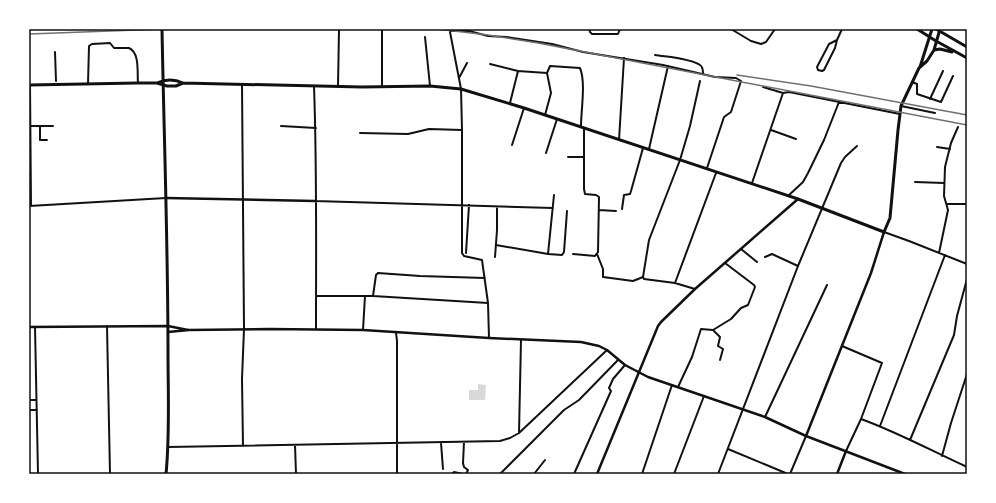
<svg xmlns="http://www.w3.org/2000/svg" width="996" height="503" font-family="Quicksand,sans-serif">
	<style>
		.water { fill: #d9d9d9 }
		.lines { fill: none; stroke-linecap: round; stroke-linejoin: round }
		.minor { stroke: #111; stroke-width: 2 }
		.tertiary { stroke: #111; stroke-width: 2.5 }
		.secondary { stroke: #111; stroke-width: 2.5 }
		.primary { stroke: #111; stroke-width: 3 }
		.rail { stroke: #707070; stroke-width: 1.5 }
		.neatline { fill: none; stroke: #111; stroke-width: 1.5 }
	</style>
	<rect width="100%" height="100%" fill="#fff"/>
	<path class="water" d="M478,384L486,385L485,400H469V390H478Z"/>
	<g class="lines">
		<path class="minor" d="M589,29L590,32L592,34H618L620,29
			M731,29L751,41L761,44L766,42L775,29
			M425,37L430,86
			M837,40L829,44L817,67L818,70L822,71L824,70L835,48L837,40L842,29
			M55,52L56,81
			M655,55C667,57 689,58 700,65C703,67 703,70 703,73
			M490,64L518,71L547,73
			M459,78L467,63
			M912,82L917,84V94L941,102L953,76
			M88,84L89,46L92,44L110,43L114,48H129C140,53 137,72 138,83
			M242,84L244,329L242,379L243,446
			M30,85L31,206
			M314,86C317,167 316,248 316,329
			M338,86L339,30
			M382,87V29
			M763,87L783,93L789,92L900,114
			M930,99L943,71
			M510,103L518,71
			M901,106L935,113
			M545,115L551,93L547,73L550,66L580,68C586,82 581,111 581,126
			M30,126H53
			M281,126L316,128
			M40,127V140H47
			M771,130L796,139
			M360,133L408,134L429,129L462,130
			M619,140L624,58
			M512,145L524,108
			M937,147L950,149
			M649,149L668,66
			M546,153L557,119
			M568,157H584
			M915,182L944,183
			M752,183L783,93
			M788,196L803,182L808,173L824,140L839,102
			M315,201L553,208
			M947,204H967
			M29,206L166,198
			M622,209L624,195L630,194L631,191L643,148
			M599,210L616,211
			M884,232L909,241L967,264
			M496,245L548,254L562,255L564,252L567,211
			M741,249L757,262
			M466,253L469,205
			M939,253L948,210L944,196L945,167L951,143L958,127
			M548,254L554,195
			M573,254L595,256L598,252L599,197L596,195L585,194L584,189V129
			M597,254L603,269V277L633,281L643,277
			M495,257L497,230V207
			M765,257L772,254L798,266
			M643,277L649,240L680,160L690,126L700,81
			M643,277L644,279L675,283L695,289
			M675,283L716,173
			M316,296H373L488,303
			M373,296L376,275L378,273L420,276L485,278
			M107,326L110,474
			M35,327L38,474
			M363,330L365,296
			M713,330L720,337L718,346L723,349L720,360
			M396,333L397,341V474
			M489,338L488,303L482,260L464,256L462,253V130L461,89L450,32L451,31H469L488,36L506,37L552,44L583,52L663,65L715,77L736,78L741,81L731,112L724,117L707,168
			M842,346L882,363L861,419
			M678,387L692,357L701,329L713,330L731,319L741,308L748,305L755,287L754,285L725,263
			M29,400H36
			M29,410H37
			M765,417L827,285
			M880,426L945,255
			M519,433L521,340
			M910,440L954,335L957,316L967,279
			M464,442L463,463L464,467L468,470L466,474
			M441,443L443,469
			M295,445L296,474
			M168,447L500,441L510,438L519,433L607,350
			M728,449L788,474
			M846,451L861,419C897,432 932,451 967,467
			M942,456L951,423L967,374
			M452,474L454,472L463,474
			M500,474L564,410L579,400L618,360
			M534,474L545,460
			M574,474L611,391L609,388L613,379L625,365
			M642,474L672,385
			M674,474L704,396
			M718,474L798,266L841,163L845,157L857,146
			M790,474L806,436"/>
		<path class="tertiary" d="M166,198L315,201
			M806,436L871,273L884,232
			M597,474L658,326L661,322L695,289L798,199
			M837,474L846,451"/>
		<path class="secondary" d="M29,327L168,326L188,330
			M168,332L189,330L269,329L363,330L489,338L581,342L599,346L607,350L625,365L648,377L765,417L806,436L905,474"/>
		<path class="primary" d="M162,29C164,137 168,245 168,353C168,393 170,434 166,474
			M917,29L936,41L967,58
			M936,29L967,47
			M934,50L940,49L952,52
			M920,67L932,29
			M157,83C166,79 174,79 183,83L362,87L430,86L461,89L524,108L798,199L884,232L890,218L898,130L901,106L919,68L927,61L934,50L940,29
			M29,85L138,83H157L167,86H176L183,83"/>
		<path class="rail" d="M437,29L488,35L538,43L967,125
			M29,34L164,29
			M737,75L811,86L967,115"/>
	</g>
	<rect width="996" height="503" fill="none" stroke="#ffffff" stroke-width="60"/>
	<rect x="30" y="30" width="936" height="443" class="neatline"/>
</svg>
